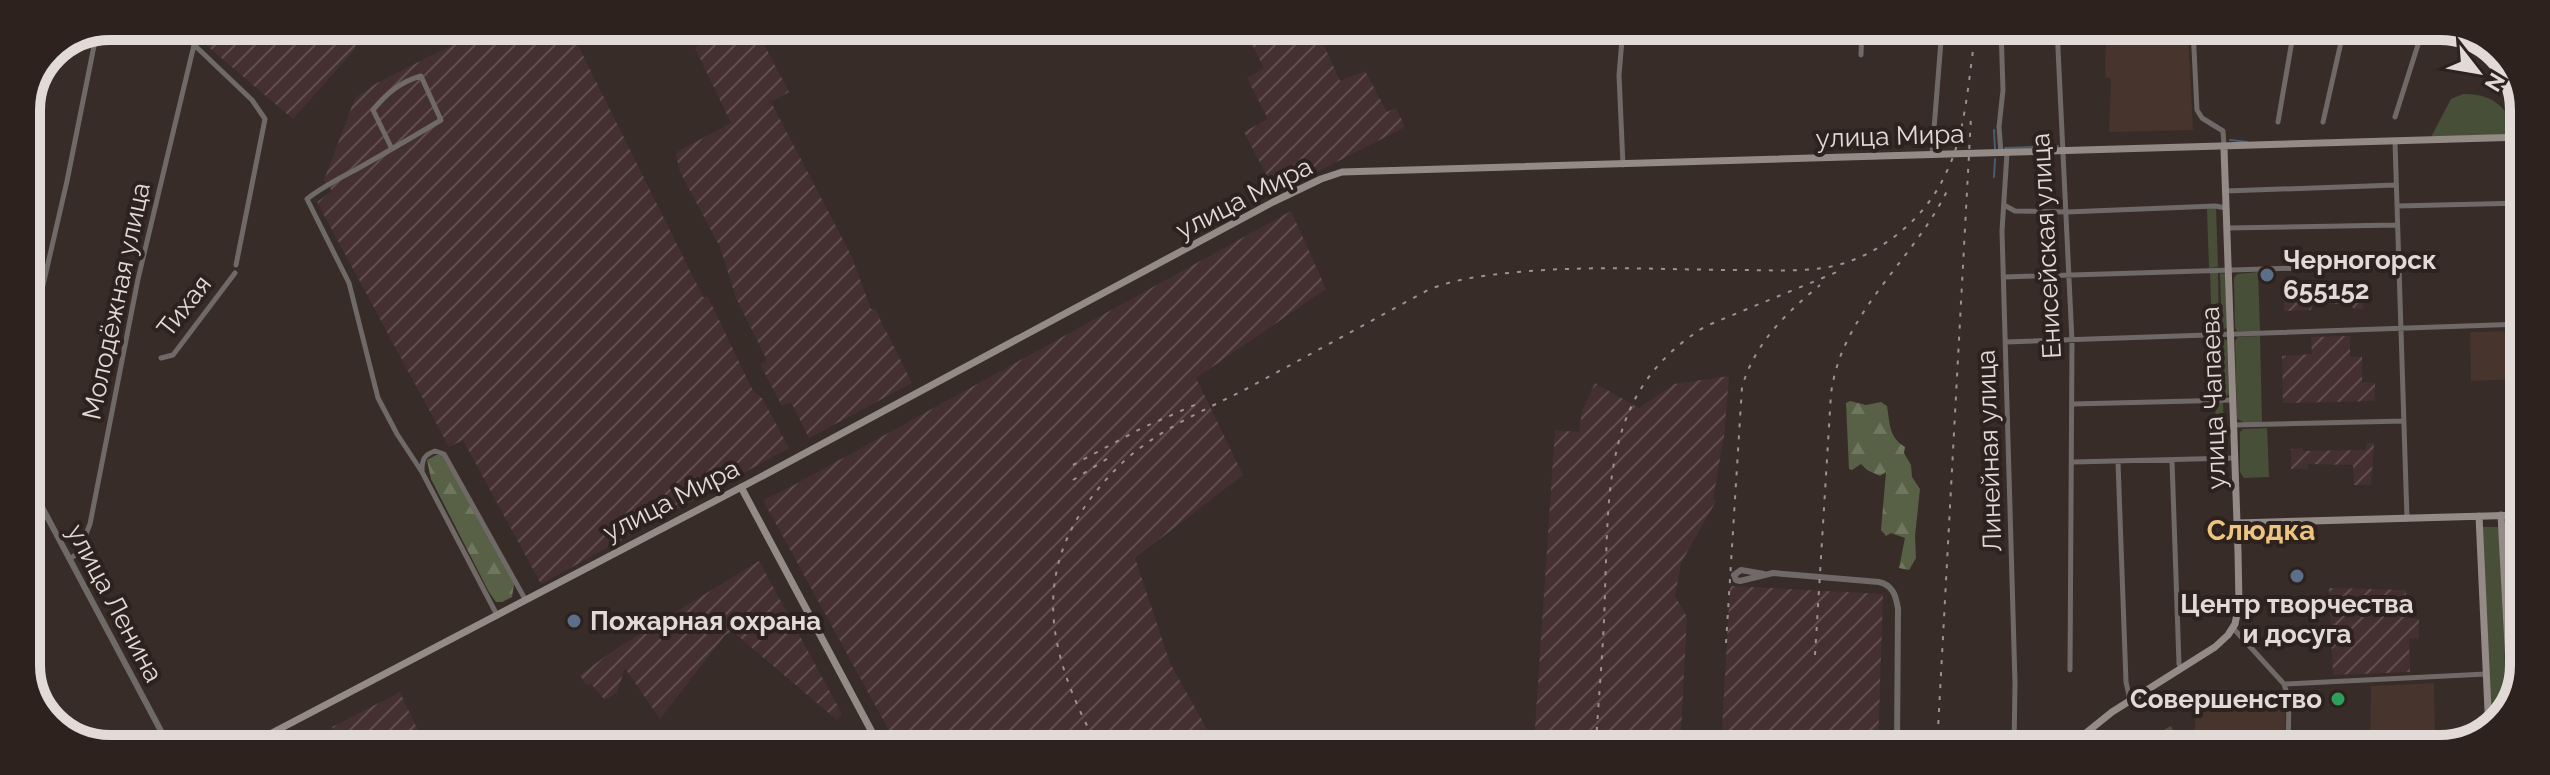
<svg xmlns="http://www.w3.org/2000/svg" width="2550" height="775" font-family="Raleway,sans-serif">
	<style>
		.industrial { fill: url(#industrial-furrows) }
		.built { fill: #46342d }
		.grass { fill: #484f39 }
		.forest { fill: url(#forest-firs) }
		.park { fill: url(#park-dots) }
		.lines { fill: none; stroke-linecap: round; stroke-linejoin: round }
		.stream { stroke: #455f71; stroke-width: 2 }
		.minor { stroke: #6f6a67; stroke-width: 5 }
		.tertiary { stroke: #6f6a67; stroke-width: 6 }
		.secondary { stroke: #948a86; stroke-width: 7 }
		.rail { stroke: #9c9390; stroke-width: 2; stroke-dasharray: 4 8; stroke-linecap: butt }
		.service-dot { fill: #5c6f8a; stroke: #2d221e; stroke-width: 3 }
		.leisure-dot { fill: #2e9e5b; stroke: #2d221e; stroke-width: 3 }
		.labels { text-anchor: middle; dominant-baseline: central; stroke-width: 8; stroke-linejoin: round; paint-order: stroke }
		.street-label { font-size: 26px; fill: #e2dad7; stroke: #2d221e }
		.poi-label { font-size: 26px; font-weight: bold; fill: #e2dad7; stroke: #2d221e; text-anchor: start }
		.neighbourhood-label { font-size: 28px; font-weight: bold; fill: #edc57e; stroke: #2d221e }
		.rim { fill: none; stroke: #e2dad7; stroke-width: 10 }
	</style>
	<defs>
		<pattern id="industrial-furrows" width="10" height="10" patternUnits="userSpaceOnUse" patternTransform="scale(2)"><rect width="10" height="10" fill="#453031"/><path d="M-1 1l2-2M0 10L10 0M9 11l2-2" fill="none" stroke="#604d4e"/></pattern>
		<pattern id="forest-firs" width="22" height="20" patternUnits="userSpaceOnUse" patternTransform="scale(2)"><rect width="22" height="20" fill="#586146"/><path d="M5 1l3.5 6h-7zM16 11l3.5 6h-7z" fill="#707760"/></pattern>
		<pattern id="park-dots" width="8" height="8" patternUnits="userSpaceOnUse" patternTransform="scale(2)"><rect width="8" height="8" fill="#484f39"/><path d="M2 2h.1M6 6h.1" fill="none" stroke="#626855" stroke-width="1.8" stroke-linecap="round"/></pattern>
	</defs>
	<rect width="100%" height="100%" fill="#372c28"/>
	<path class="industrial" d="M196,26H363L355,49L293,119L199,39Z
		M466,26L569,27L703,297H708L753,391L762,398L789,448L541,584L463,440L449,447L317,202L332,191L324,180L355,98L377,83L470,36Z
		M730,27H755L789,92L771,102L851,255L871,309H875L912,383L809,438L791,402L782,406L760,364L767,360L736,298L720,247L680,172L676,155L677,152L731,123L695,48L701,44L698,32L706,28L712,37Z
		M1243,27L1316,28L1340,81L1365,71L1387,112L1396,108L1405,127L1276,193L1244,132L1268,119L1247,78L1264,68Z
		M1291,211L1326,289L1196,378L1243,475L1135,558L1170,663L1217,747H898L763,500L794,485Z
		M2305,289H2363V309H2353L2352,303L2312,305L2311,310L2284,311V299L2305,298Z
		M2350,336V357H2362V382L2375,383V401L2283,403L2282,356L2312,354L2311,337Z
		M1729,376L1724,436L1713,499L1716,501L1681,563L1675,596L1687,617L1680,748H1529L1534,743L1555,430L1579,432L1582,411L1595,383L1639,408L1674,384Z
		M2367,443H2374L2371,485H2354L2353,465L2308,464V469H2291V449L2303,448V451L2366,450Z
		M759,561L842,714L837,720L732,631L725,635L660,719L625,668L617,692L605,700L591,684L586,685L580,675L614,650Z
		M1730,586L1883,594L1878,748H1721Z
		M2329,588L2406,590L2407,618L2419,619V638L2409,639L2410,672L2333,675Z
		M400,692L421,737L400,746H341L332,727Z"/>
	<path class="built" d="M2106,29H2188L2193,130L2109,132L2111,79L2105,77Z
		M2523,331L2522,379L2471,381L2470,332Z
		M2434,683L2435,749H2370L2371,686Z
		M2215,699L2286,700L2284,749H2208L2194,737L2196,713Z"/>
	<path class="grass" d="M2463,94C2498,94 2503,109 2523,134L2431,137L2451,99Z
		M2216,208L2218,267L2209,268L2207,209Z
		M2258,272L2260,331H2237L2235,328L2234,278L2237,274Z
		M2210,273H2218L2219,331H2212Z
		M2220,273L2225,274L2227,327L2222,331Z
		M2260,336L2262,422L2245,423L2237,419L2235,341L2238,337Z
		M2220,337L2223,398H2214L2212,338Z
		M2222,337L2227,341L2229,394L2224,398Z
		M2215,403H2223L2225,454H2217Z
		M2267,428L2269,477L2244,478L2240,472V432L2243,429Z
		M2482,527H2499L2507,708L2492,731Z"/>
	<path class="forest" d="M1850,401L1866,405L1881,402L1887,406C1890,425 1889,437 1905,447L1904,453L1911,465L1912,477L1920,489L1915,536L1916,558L1909,570L1899,568L1905,538L1891,533L1886,536L1881,530L1886,472L1880,476L1867,470L1861,464L1852,470L1849,469L1846,403Z
		M442,455L514,584L512,597L502,602H496L489,592L431,479L427,460L436,455Z"/>
	<path class="park" d="M2171,726L2174,733L2146,749L2143,742Z"/>
	<g class="lines">
		<path class="stream" d="M1994,130L1995,149
			M2230,140L2247,142
			M2005,148L2058,146
			M1994,177L1995,159"/>
		<path class="minor" d="M183,26L188,39L252,100L265,119L236,265
			M1623,28L1619,75L1623,165
			M2057,28L2072,341L2070,670
			M2193,29L2197,110L2202,118L2223,131L2224,146
			M1861,55L1862,28
			M2395,117L2423,29
			M2278,122L2294,29
			M2323,122L2344,29
			M2395,142L2407,519
			M392,149L373,110C387,93 400,82 421,76L441,120C413,137 385,153 357,169C340,178 322,187 307,199L349,283L378,398L397,434L422,472L497,615
			M2001,153L1999,127L2003,90L2001,28
			M2007,153L2002,231L2015,683L2014,748
			M1932,154L1942,28
			M2226,191L2396,185
			M2004,205L2015,211L2067,212L2215,206L2226,208
			M2397,206L2523,203
			M2227,228L2397,225
			M2004,277L2398,265
			M2006,342L2523,324
			M161,358L173,355L235,273
			M26,359L67,181L97,31
			M2073,404L2233,400
			M2233,425L2404,421
			M2172,461L2179,664L2181,668
			M2073,462L2235,458
			M2118,462L2126,682L2130,700
			M422,471C422,459 424,455 435,451L444,454L525,599
			M70,559L79,552L90,524L138,279L194,45
			M2233,628L2284,684L2289,700L2288,749
			M2284,684L2486,674"/>
		<path class="tertiary" d="M26,477L169,746
			M1764,574L1741,570L1734,575L1736,580L1740,581L1773,573L1879,582C1893,585 1896,596 1898,609L1897,748"/>
		<path class="secondary" d="M741,487L880,747
			M2501,515L2511,703
			M2479,516L2489,732
			M2237,523L2522,515
			M247,746L753,481L1273,202L1321,179L1342,172L2524,137
			M2066,749L2112,712L2215,647L2228,635L2235,624L2239,604L2238,552L2224,148"/>
		<path class="rail" d="M1073,465L1142,428L1199,403
			M1073,480L1110,457
			M1726,643L1742,387C1755,343 1785,314 1820,285
			M1815,655L1831,394C1841,313 1913,261 1947,191
			M1596,743C1599,692 1604,641 1605,590C1609,484 1604,388 1706,326L1837,272
			M1098,747C1053,663 1028,582 1091,498C1107,477 1125,458 1147,443C1178,421 1215,405 1248,388C1309,355 1369,322 1430,289C1459,278 1487,275 1518,272C1593,265 1668,270 1742,270C1776,270 1812,273 1845,263C1889,248 1927,215 1946,173C1967,131 1968,77 1976,31
			M1937,748L1971,117"/>
	</g>
	<g class="service-dot">
		<circle cx="2267" cy="275" r="8"/>
		<circle cx="2297" cy="576" r="8"/>
		<circle cx="574" cy="621" r="8"/>
	</g>
	<circle class="leisure-dot" cx="2338" cy="699" r="8"/>
	<g class="labels">
		<g class="street-label">
			<text transform="translate(1890 136) rotate(-2)">улица Мира</text>
			<text transform="translate(1244 198) rotate(-27)">улица Мира</text>
			<text transform="translate(2046 246) rotate(-93)">Енисейская улица</text>
			<text transform="translate(116 301) rotate(-78)">Молодёжная улица</text>
			<text transform="translate(184 306) rotate(-52)">Тихая</text>
			<text transform="translate(2213 398) rotate(-92)">улица Чапаева</text>
			<text transform="translate(1989 451) rotate(-92)">Линейная улица</text>
			<text transform="translate(671 500) rotate(-27)">улица Мира</text>
			<text transform="translate(115 603) rotate(62)">улица Ленина</text>
		</g>
		<g class="poi-label">
			<text x="2283" y="260">Черногорск<tspan x="2283" dy="30">655152</tspan></text>
			<text x="2297" y="604" text-anchor="middle">Центр творчества<tspan x="2297" dy="30">и досуга</tspan></text>
			<text x="590" y="621">Пожарная охрана</text>
			<text x="2322" y="699" text-anchor="end">Совершенство</text>
		</g>
		<g class="neighbourhood-label">
			<text x="2261" y="530">Слюдка</text>
		</g>
	</g>
	<path d="M0 0H2550V775H0ZM110 40H2440A70 70 0 0 1 2510 110V665A70 70 0 0 1 2440 735H110A70 70 0 0 1 40 665V110A70 70 0 0 1 110 40Z" fill="#2d221e" fill-rule="evenodd"/>
	<path class="rim" d="M110 40H2440A70 70 0 0 1 2510 110V665A70 70 0 0 1 2440 735H110A70 70 0 0 1 40 665V110A70 70 0 0 1 110 40Z"/>
	<g transform="translate(2478 72) rotate(121)" stroke="#2d221e" stroke-width="6" paint-order="stroke">
	<path d="M0-6L14 30L0 20L-14 30Z" fill="#e2dad7"/>
	<text y="-12" font-size="22" font-weight="bold" text-anchor="middle" fill="#e2dad7">N</text>
	</g>
</svg>
